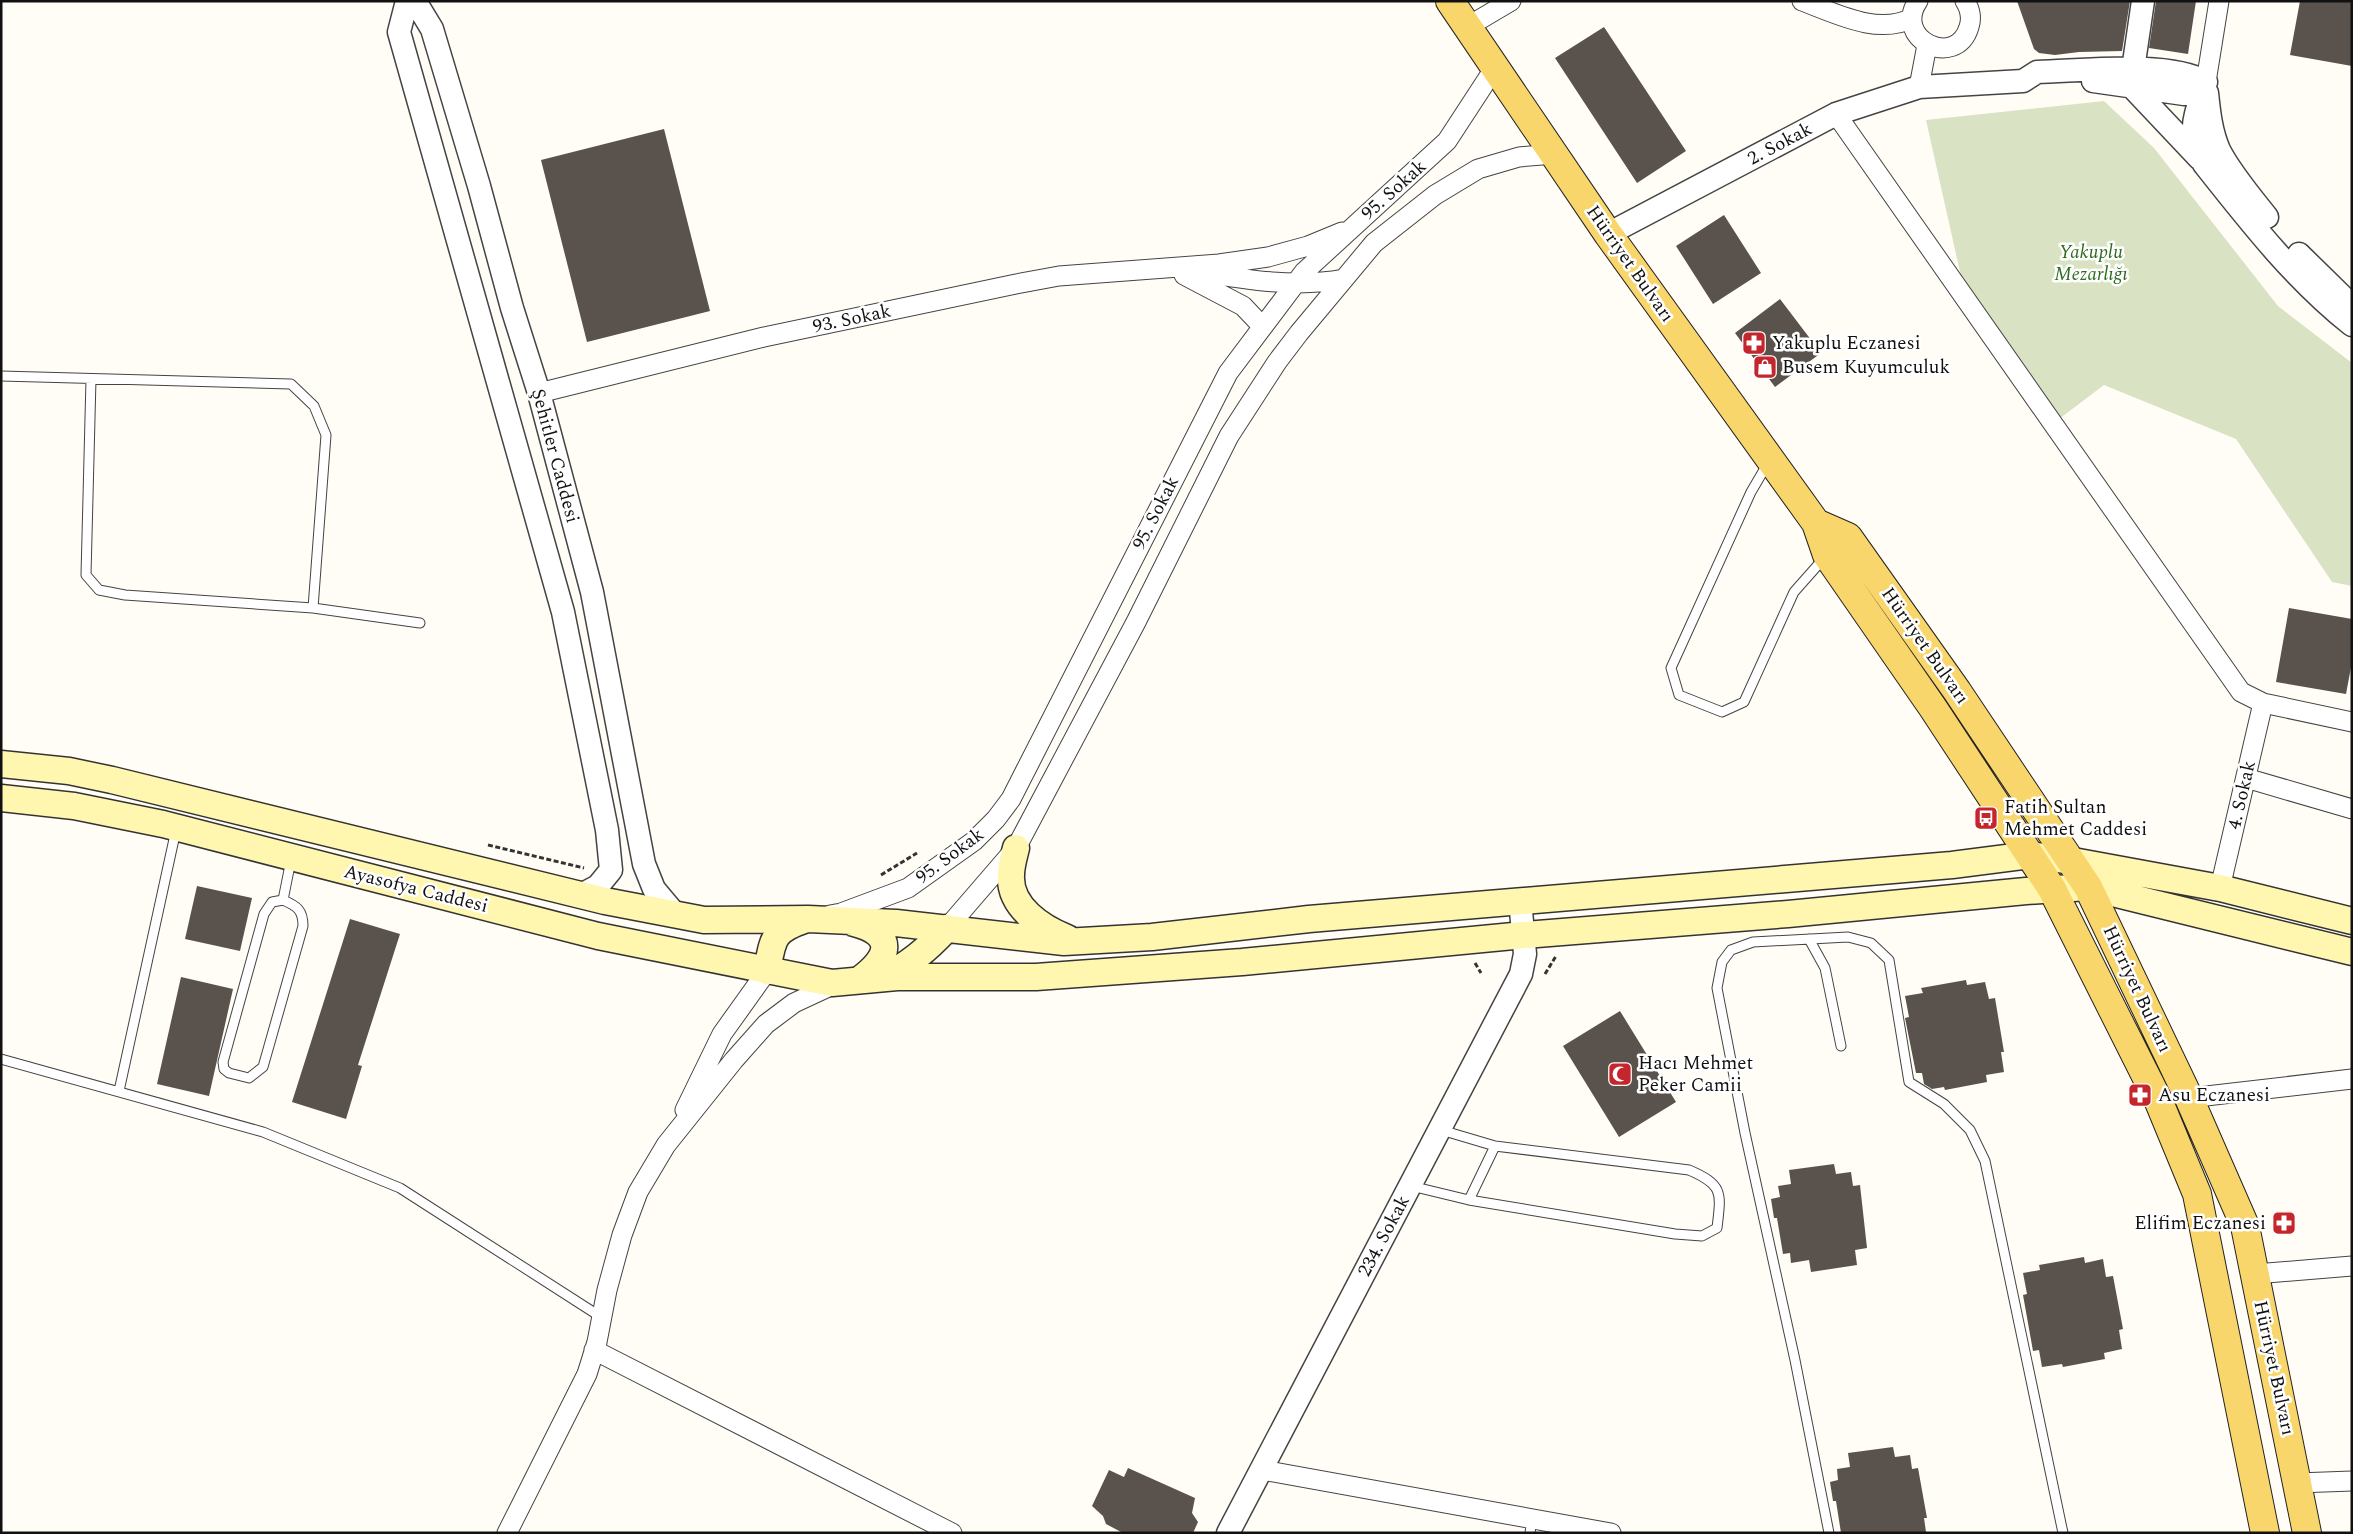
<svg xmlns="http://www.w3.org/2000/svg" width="2353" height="1534" font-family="Spectral,serif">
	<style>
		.cemetery { fill: #d9e3c4 }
		.building { fill: #5a524d }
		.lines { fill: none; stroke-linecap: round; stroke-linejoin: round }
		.service-casing { stroke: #444; stroke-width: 11 }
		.minor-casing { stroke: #444; stroke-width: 21 }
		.tertiary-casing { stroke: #444; stroke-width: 25 }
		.secondary-casing { stroke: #333; stroke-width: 29 }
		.primary-casing { stroke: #222; stroke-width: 30 }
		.path { stroke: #333; stroke-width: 3; stroke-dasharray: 5 2.5; stroke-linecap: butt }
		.service { stroke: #fff; stroke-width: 9 }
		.minor { stroke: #fff; stroke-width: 19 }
		.tertiary { stroke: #fff; stroke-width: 22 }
		.secondary { stroke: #fff6b0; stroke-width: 26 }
		.primary { stroke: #f9d66b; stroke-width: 28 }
		.labels { text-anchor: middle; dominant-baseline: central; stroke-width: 5; stroke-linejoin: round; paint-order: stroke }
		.street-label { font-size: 19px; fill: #111; stroke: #fff }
		.park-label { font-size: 19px; font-style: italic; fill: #2f6b1f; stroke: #fff }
		.poi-label { font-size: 19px; fill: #111; stroke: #fff; text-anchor: start }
	</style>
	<rect width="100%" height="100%" fill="#fffdf5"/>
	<path class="cemetery" d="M2104,101L2154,148L2278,306L2352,363V586L2332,582L2236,439L2104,385L2059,419L1966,299L1926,120Z"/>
	<path class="building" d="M2017,1H2130L2122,51L2079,52L2055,55L2039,53L2034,49Z
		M2156,1H2196L2188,54L2149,48Z
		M2300,1H2352V66L2290,55Z
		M1604,27L1686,151L1637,183L1555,58Z
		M664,129L710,311L587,342L541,160Z
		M1724,215L1761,273L1713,304L1676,246Z
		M1780,299L1821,353L1775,387L1735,333Z
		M2289,608L2352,619V662L2346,694L2276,682Z
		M197,886L252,898L240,951L185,939Z
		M350,919L400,934L358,1065L362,1066L346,1119L292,1102Z
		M181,977L233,989L209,1096L157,1084Z
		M1966,980L1967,985L1985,982L1989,999L1995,998L2004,1052H2001L2004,1072L1986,1075L1987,1082L1945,1090L1944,1087L1932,1089L1924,1084L1922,1073H1916L1905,1018L1909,1017L1905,996L1923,993L1921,988Z
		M1620,1011L1676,1102L1619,1137L1563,1046Z
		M1834,1164L1836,1174L1851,1172L1853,1186L1860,1185L1867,1248L1855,1250L1857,1265L1811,1272L1809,1260L1791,1263L1790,1253L1783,1254L1777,1218H1774L1771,1199L1780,1197L1778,1186L1791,1184L1789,1170Z
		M2084,1257L2085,1263L2103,1259L2106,1277L2113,1276L2123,1329L2119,1330L2122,1349L2104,1353L2105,1359L2063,1367L2062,1364L2042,1367L2039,1350L2033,1351L2023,1295L2027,1294L2023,1273L2040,1270L2039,1265Z
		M1893,1447L1895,1457L1910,1455L1912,1469L1918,1468L1927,1518H1924L1926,1532L1841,1533L1836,1501H1833L1830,1482L1838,1480L1837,1469L1850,1467L1848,1453Z
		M1128,1468L1195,1498L1192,1513L1198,1522L1193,1533H1123L1106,1524L1103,1516L1092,1506L1109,1470L1124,1477Z"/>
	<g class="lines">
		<g class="service-casing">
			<path id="service" d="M1,376L291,384L314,406L326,435L313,608
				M91,379L86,575L99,590L125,595L313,608L420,623
				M1768,463L1751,492L1671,668L1679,695L1722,712L1744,702L1794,592L1825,557
				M283,900C297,906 303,910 303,926L263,1067L249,1078L229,1073L224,1069L223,1062L264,914L272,902L283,900L291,860
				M1809,939L1825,968L1841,1046
				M1,1059L263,1132L400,1188L601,1317
				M119,1091L176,830
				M1411,1186L1469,1200L1675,1234L1702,1236L1717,1228C1721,1193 1724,1185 1689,1170L1495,1146L1441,1130
				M1469,1200L1495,1146
				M1530,1533L1532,1519
				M1829,1533L1795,1360L1745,1133L1717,988L1722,962L1731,950L1753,942L1848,937L1871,943L1889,960L1909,1082L1944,1104L1970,1130L1985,1161L2063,1533"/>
		</g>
		<g class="minor-casing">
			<path id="minor" d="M1802,1C1835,13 1878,36 1912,18
				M1918,1C1892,39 1956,70 1969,27C1972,18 1970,9 1965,1
				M1467,27L1511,1
				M2206,82L2219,1
				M1919,87L1927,45
				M1836,114L2241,692L2263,703L2352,722
				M1200,272C1248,280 1296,288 1344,279
				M1184,275L1243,306L1262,326
				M539,393L764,337L1016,284L1059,276L1219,264L1268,257L1308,246L1342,232
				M2246,778L2352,809
				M2220,888L2263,703
				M830,915L841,913L908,888L974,841L996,819L1011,799L1228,373L1304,272L1447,141L1494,69
				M947,928L1016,848L1136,622L1229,436L1277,362L1299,333L1374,243L1435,195L1478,169L1519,157L1554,154
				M2189,1098L2352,1079
				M685,1110L722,1034L767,971
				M2255,1274L2352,1266
				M594,1350L952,1533
				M1262,1470L1611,1533
				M2297,1483L2352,1481
				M507,1533L587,1374L597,1342L607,1290L622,1235L638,1192L666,1145L734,1060L766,1024L794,1003L837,983"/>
		</g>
		<g class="tertiary-casing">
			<path id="tertiary" d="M407,1L399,32L563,612L607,830L611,870L598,886L581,895
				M415,1L432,29L479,186L512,308L539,393L592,592L644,864L654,889L675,914
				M2093,81L2184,94L2198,92L2206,82
				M2206,82C2195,118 2186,129 2204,164C2249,221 2295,280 2352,325
				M2131,83L2143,1
				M2131,86L2199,158
				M2207,93C2209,112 2211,132 2219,150C2230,172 2251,197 2267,217
				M1608,234L1836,114L1919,87L2023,81L2037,72C2082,71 2167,60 2206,82
				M2299,254L2352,306
				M1228,1533L1521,974L1525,954L1520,900"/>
		</g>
		<g class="secondary-casing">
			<path id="secondary" d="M1,764L69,771L112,780L605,901L704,920L808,919L896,923L1064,942L1152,937L1309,919L1952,865L2030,855L2073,861L2220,888L2352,921
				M1,798L74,806L163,824L598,936L832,983L897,977H1036L1242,962L1524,935L1788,914L2026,891L2088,887L2352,952
				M1016,848C1014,856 1011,866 1011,875C1009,907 1042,928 1067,938
				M854,923C897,934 890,958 859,980
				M767,971C773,939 772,931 804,920
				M884,977C909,965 928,949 947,928"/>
		</g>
		<g class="primary-casing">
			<path id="primary" d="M1450,1L1608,234L1816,523L1827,555L1933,708L2052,889L2159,1102L2197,1194L2265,1533
				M1816,523L1848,537L1957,691L2088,887L2189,1098L2245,1226L2307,1533"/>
		</g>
		<path class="path" d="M488,845L584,868
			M881,875L917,853
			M1475,963L1481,973
			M1545,974L1556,956"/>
		<use href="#service" class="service"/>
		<use href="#minor" class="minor"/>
		<use href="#tertiary" class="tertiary"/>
		<use href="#secondary" class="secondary"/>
		<use href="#primary" class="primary"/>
	</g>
	<defs>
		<g id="pharmacy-square" transform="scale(1.25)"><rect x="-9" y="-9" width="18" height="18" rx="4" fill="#c4262e" stroke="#fff"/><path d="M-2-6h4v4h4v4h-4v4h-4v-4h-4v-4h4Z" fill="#fff"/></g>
		<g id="shop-square" transform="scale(1.25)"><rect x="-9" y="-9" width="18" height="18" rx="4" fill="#c4262e" stroke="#fff"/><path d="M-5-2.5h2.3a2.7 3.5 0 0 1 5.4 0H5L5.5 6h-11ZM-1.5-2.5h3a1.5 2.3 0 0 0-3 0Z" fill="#fff"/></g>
		<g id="bus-square" transform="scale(1.25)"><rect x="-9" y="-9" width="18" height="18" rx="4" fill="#c4262e" stroke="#fff"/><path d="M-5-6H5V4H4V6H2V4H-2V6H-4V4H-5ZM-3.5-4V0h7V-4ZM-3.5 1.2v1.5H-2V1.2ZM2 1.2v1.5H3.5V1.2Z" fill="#fff"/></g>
		<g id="mosque-square" transform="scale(1.25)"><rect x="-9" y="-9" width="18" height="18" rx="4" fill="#c4262e" stroke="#fff"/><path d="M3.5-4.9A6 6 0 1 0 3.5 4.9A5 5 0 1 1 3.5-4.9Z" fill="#fff"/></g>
	</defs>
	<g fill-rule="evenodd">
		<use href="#pharmacy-square" x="1754" y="343"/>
		<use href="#shop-square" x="1765" y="367"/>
		<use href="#bus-square" x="1986" y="818"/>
		<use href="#mosque-square" x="1620" y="1074"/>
		<use href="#pharmacy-square" x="2140" y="1095"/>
		<use href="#pharmacy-square" x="2284" y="1223"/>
	</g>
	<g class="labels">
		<g class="street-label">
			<text transform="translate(1780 144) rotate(-28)">2. Sokak</text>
			<text transform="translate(1394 190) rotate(-42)">95. Sokak</text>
			<text transform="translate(1630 264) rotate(55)">Hürriyet Bulvarı</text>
			<text transform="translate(852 319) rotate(-12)">93. Sokak</text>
			<text transform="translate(555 456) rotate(75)">Şehitler Caddesi</text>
			<text transform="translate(1156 513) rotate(-63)">95. Sokak</text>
			<text transform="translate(1925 646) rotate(55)">Hürriyet Bulvarı</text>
			<text transform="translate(2242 795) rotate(-77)">4. Sokak</text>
			<text transform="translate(950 856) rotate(-37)">95. Sokak</text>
			<text transform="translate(416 889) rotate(14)">Ayasofya Caddesi</text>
			<text transform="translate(2137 989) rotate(65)">Hürriyet Bulvarı</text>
			<text transform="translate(1384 1236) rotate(-62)">234. Sokak</text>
			<text transform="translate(2274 1368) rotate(78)">Hürriyet Bulvarı</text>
		</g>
		<g class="park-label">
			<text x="2091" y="252">Yakuplu<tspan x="2091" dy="22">Mezarlığı</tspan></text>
		</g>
		<g class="poi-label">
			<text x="1772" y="343">Yakuplu Eczanesi</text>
			<text x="1782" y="367">Busem Kuyumculuk</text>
			<text x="2004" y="807">Fatih Sultan<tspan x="2004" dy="22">Mehmet Caddesi</tspan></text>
			<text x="1638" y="1063">Hacı Mehmet<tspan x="1638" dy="22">Peker Camii</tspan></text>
			<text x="2158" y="1095">Asu Eczanesi</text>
			<text x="2266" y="1223" text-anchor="end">Elifim Eczanesi</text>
		</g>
	</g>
	<rect width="2353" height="1534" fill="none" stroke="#111111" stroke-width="5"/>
</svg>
